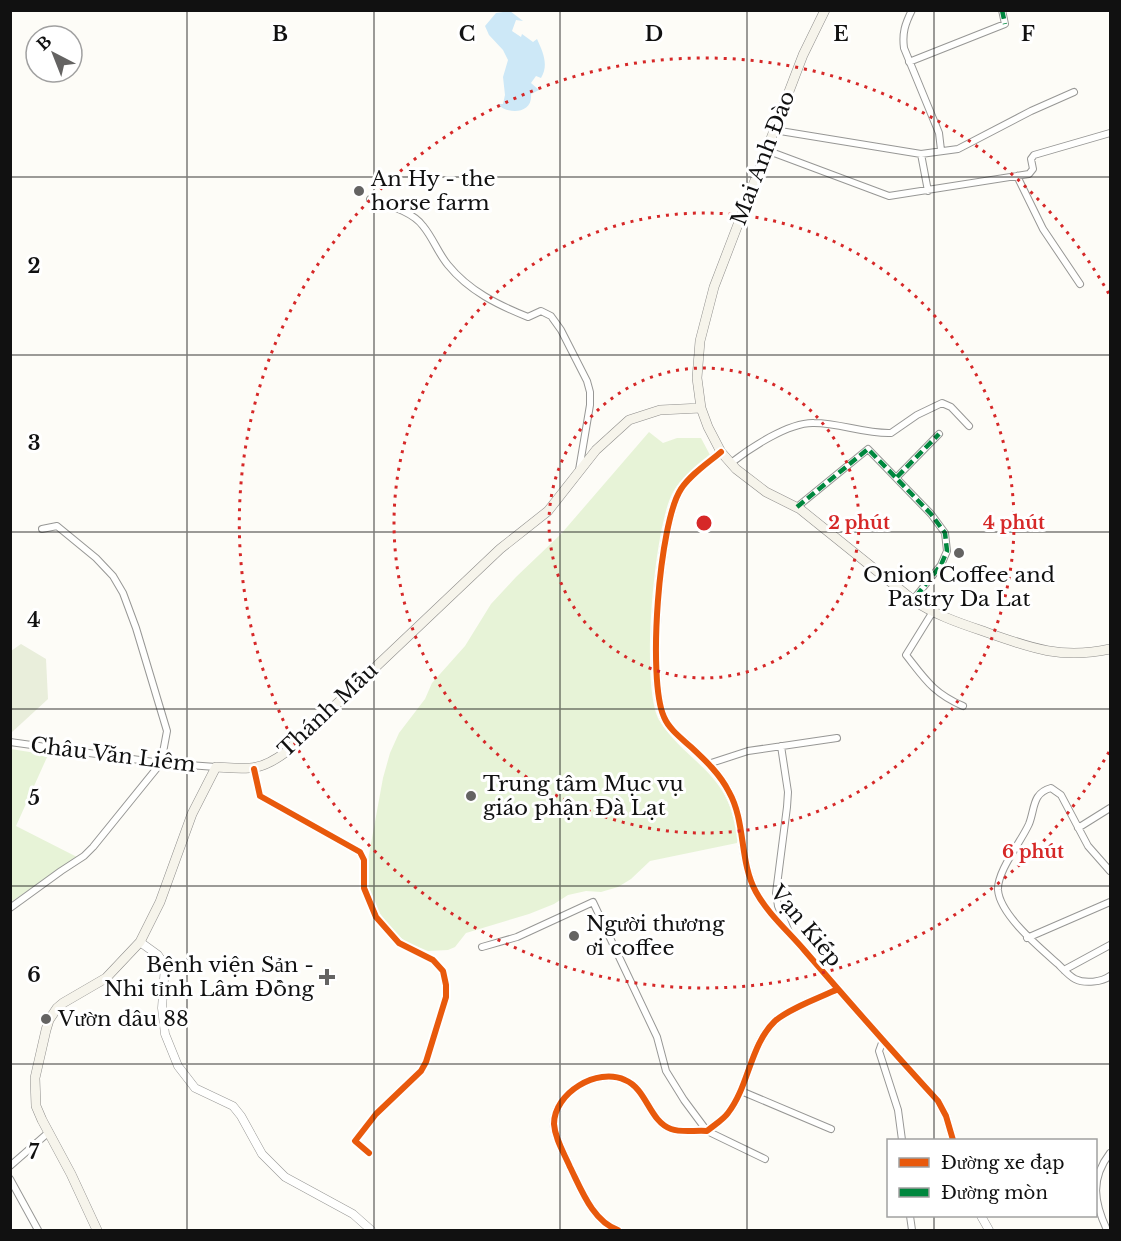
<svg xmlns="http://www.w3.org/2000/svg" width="1121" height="1241" font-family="'Libre Baskerville',serif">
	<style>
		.green { fill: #e7f3d7 }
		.cemetery { fill: #e9eedb }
		.water { fill: #cde8f7 }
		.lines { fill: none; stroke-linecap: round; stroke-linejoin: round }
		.minor-casing { stroke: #979795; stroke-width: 8 }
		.tertiary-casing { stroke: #979795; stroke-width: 9 }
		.secondary-casing { stroke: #8e8d8b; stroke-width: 10 }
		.minor { stroke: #fffffe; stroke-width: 6 }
		.tertiary { stroke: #fffffe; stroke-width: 8 }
		.secondary { stroke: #f6f4eb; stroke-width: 9 }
		.quiet { stroke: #00873e; stroke-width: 4.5; stroke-dasharray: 9 4.5; stroke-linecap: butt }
		.cycleway-casing { stroke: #fff; stroke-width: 10 }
		.cycleway { stroke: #e8590c; stroke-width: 6 }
		.grid { fill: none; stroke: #111; stroke-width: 1.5; stroke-opacity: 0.55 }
		.ring { fill: none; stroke: #d62828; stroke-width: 3; stroke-dasharray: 3 6 }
		.poi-dot { fill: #646362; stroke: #fff; stroke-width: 2 }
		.labels { text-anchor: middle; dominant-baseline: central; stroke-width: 6; stroke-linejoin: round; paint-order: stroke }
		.street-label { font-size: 21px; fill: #111; stroke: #fff }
		.poi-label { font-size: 21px; fill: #111; stroke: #fff; text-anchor: start }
		.grid-label { font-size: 20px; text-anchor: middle; font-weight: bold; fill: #111; stroke: #fff; stroke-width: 6; stroke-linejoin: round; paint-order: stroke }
		.centre { fill: #d62828; stroke: #fff; stroke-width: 3 }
		.ring-label { font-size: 18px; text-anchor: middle; font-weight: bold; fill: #d62828; stroke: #fff; stroke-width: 6; stroke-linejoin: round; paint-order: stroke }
	</style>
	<rect width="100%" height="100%" fill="#fdfcf7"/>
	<path class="green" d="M649,432L663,443L677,438H701L710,455C696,467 680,478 672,494C654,530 640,685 659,720C682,758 724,771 734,821C736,828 738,836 737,843L650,861L631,879L618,887L601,892L586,891L568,895L554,904L529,914L466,933L455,947L448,950L428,951L406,942L393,931L383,918L377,909L369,889L368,860L383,778L390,753L399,733L425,699L432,683L465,646L491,604L516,577L561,534Z
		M11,749L48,755L16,826L77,857L11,902Z"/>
	<path class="cemetery" d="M21,644L46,659L48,699L11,733V651Z"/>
	<path class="water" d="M510,11L523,21L516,20L512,31L521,37L522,34L533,42L537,39C543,52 549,65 541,78L536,76L531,83L539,90L531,94C533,114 508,115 497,104H503L505,95L503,77L508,60L503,50L489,35L485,26L496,13Z"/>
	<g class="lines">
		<g class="minor-casing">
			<path id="minor" d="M912,10C905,24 902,33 904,48L939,133L941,150
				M909,62L1005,24L1002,10
				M774,130L921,154L958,149L1031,111L1074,92
				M766,150L889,196L1029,174L1033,169L1031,159L1034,155L1110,133
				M921,154L928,191
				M1017,176L1043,229L1080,284
				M370,199C387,205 412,211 423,226C433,238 438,253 448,265C469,291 498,305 528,317L541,311L551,316L561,330L587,381L590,392V405L579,470
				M731,463C750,448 789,422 814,423C840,423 865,434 891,433L917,415L942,403L951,407L969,426
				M897,477L939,434
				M797,507L868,449L931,514L945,533L947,551L941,565L913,600
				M932,613L906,655C925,679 933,693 963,706
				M10,742L161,763L216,767
				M781,746L788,792L787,807L776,893L778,906L789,932
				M708,764L748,751L837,738
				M254,769L260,796L360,852L364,860V888L376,917L399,943L433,960L443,971L446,985V997L426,1062L421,1071L376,1114L355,1141L369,1153
				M1078,828L1110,808
				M1110,871L1088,846L1061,795L1051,788C1032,793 1035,809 1029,824C1021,842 997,871 998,890C1000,915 1040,948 1058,964C1063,969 1069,976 1075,979C1085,984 1102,982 1110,976
				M10,908L61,871L84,856L93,847L161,763L167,731L136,628L123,593L113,576L96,558L57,526L42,529
				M1027,938L1110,902
				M482,947L517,937L593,902L657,1037L666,1071L684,1100L707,1131L765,1159
				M1064,970L1110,945
				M883,1040L879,1051L898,1110L902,1140
				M741,1091L831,1129
				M10,1166L49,1132
				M10,1179L38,1230
				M910,1216L912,1230
				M1107,1230C1094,1202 1090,1179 1110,1153"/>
		</g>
		<g class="tertiary-casing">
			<path id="tertiary" d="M721,452C708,463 691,474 681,489C659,522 647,680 664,717C669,729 681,738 691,747C705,760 720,774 729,792C746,822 739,861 756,892C768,914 789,932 805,951C849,1002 893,1052 938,1101L946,1116L953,1140
				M140,942L158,955L165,965L162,1008L165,1034L178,1066L195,1088L233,1106L241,1116L262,1154L285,1177L353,1214L371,1230
				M981,1216L989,1230
				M618,1230C593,1222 581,1189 570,1167C564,1153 555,1139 554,1124C554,1093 597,1067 625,1080C647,1089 649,1121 671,1129C682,1133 695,1130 707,1131C714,1125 723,1120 728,1113C749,1086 750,1045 775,1021C790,1008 819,998 838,989"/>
		</g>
		<g class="secondary-casing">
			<path id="secondary" d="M825,10L803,55L714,287L700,341L697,378L701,408L708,427L721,452L736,469L766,492L800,509L913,600C934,614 956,622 980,630C1028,647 1059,660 1110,649
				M97,1230L71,1174L42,1120L36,1106L35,1078L46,1030L49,1020L57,1008L63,1003L106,978L140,942L160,902L192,814L216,767C248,769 259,772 286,752L500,549L548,511L596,450L629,420L660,410L701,408"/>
		</g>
		<use href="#minor" class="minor"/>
		<use href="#tertiary" class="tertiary"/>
		<use href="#secondary" class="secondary"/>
		<path class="quiet" d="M1002,10L1005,24
			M897,477L939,434
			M797,507L868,449L931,514L945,533L947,551L941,565L913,600"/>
		<g class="cycleway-casing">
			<path id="cycleway" d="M721,452C708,463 691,474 681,489C659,522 647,680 664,717C669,729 681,738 691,747C705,760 720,774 729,792C746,822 739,861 756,892C768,914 789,932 805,951C849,1002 893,1052 938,1101L946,1116L953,1140
				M254,769L260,796L360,852L364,860V888L376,917L399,943L433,960L443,971L446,985V997L426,1062L421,1071L376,1114L355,1141L369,1153
				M618,1230C593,1222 581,1189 570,1167C564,1153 555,1139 554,1124C554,1093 597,1067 625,1080C647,1089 649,1121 671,1129C682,1133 695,1130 707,1131C714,1125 723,1120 728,1113C749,1086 750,1045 775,1021C790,1008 819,998 838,989"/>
		</g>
		<use href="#cycleway" class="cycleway"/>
	</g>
	<path class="grid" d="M187,10V1230M374,10V1230M560,10V1230M747,10V1230M934,10V1140M10,177H1110M10,355H1110M10,532H1110M10,709H1110M10,886H1110M10,1064H1110M934,1216V1230"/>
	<g class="ring">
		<circle cx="704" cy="523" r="155"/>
		<circle cx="704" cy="523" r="310"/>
		<path d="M1109 752A465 465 0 1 1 1109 294"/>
	</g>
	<g class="poi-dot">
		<circle cx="359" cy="191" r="6"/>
		<circle cx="959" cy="553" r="6"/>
		<circle cx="471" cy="796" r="6"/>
		<circle cx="574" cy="936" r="6"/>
		<path d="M324 968h6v6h6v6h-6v6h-6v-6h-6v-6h6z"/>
		<circle cx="46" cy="1019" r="6"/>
	</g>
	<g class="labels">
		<g class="street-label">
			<text transform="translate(763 158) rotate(-69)">Mai Anh Đào</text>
			<text transform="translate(328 710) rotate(-43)">Thánh Mẫu</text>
			<text transform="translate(113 755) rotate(7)">Châu Văn Liêm</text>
			<text transform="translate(806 926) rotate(50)">Vạn Kiếp</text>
		</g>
		<g class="poi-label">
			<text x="371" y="179">An Hy - the<tspan x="371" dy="24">horse farm</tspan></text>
			<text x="959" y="575" text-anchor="middle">Onion Coffee and<tspan x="959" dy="24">Pastry Da Lat</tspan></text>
			<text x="483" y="784">Trung tâm Mục vụ<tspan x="483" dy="24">giáo phận Đà Lạt</tspan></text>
			<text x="586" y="924">Người thương<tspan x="586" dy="24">ơi coffee</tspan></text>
			<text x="314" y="965" text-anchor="end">Bệnh viện Sản -<tspan x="314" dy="24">Nhi tỉnh Lâm Đồng</tspan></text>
			<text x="58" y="1019">Vườn dâu 88</text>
		</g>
	</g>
	<g class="grid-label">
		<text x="280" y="41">B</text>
		<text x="467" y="41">C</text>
		<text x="654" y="41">D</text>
		<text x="841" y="41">E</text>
		<text x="1028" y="41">F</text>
		<text x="34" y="273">2</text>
		<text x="34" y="450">3</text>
		<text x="34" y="627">4</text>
		<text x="34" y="805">5</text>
		<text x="34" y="982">6</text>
		<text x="34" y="1159">7</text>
	</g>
	<circle cx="704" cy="523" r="9" class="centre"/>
	<g class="ring-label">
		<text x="859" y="529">2 phút</text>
		<text x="1014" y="529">4 phút</text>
		<text x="1033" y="858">6 phút</text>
	</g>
	<rect width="1121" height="1241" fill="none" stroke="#111111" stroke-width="24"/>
	<rect x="887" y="1139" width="210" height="78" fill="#ffffff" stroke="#a0a0a0" stroke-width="1.5"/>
	<rect x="899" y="1158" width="30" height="9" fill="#e8590c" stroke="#a0a0a0" stroke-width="1.5"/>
	<text x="941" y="1169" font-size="18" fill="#111111">Đường xe đạp</text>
	<rect x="899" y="1188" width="30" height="9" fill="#00873e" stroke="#a0a0a0" stroke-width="1.5"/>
	<text x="941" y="1199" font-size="18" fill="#111111">Đường mòn</text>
	<g transform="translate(54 54) rotate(318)"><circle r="28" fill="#ffffff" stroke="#a0a0a0" stroke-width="1.5"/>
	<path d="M0-4.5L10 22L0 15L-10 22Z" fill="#646362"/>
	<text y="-9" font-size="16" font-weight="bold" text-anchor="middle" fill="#111111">B</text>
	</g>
</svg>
